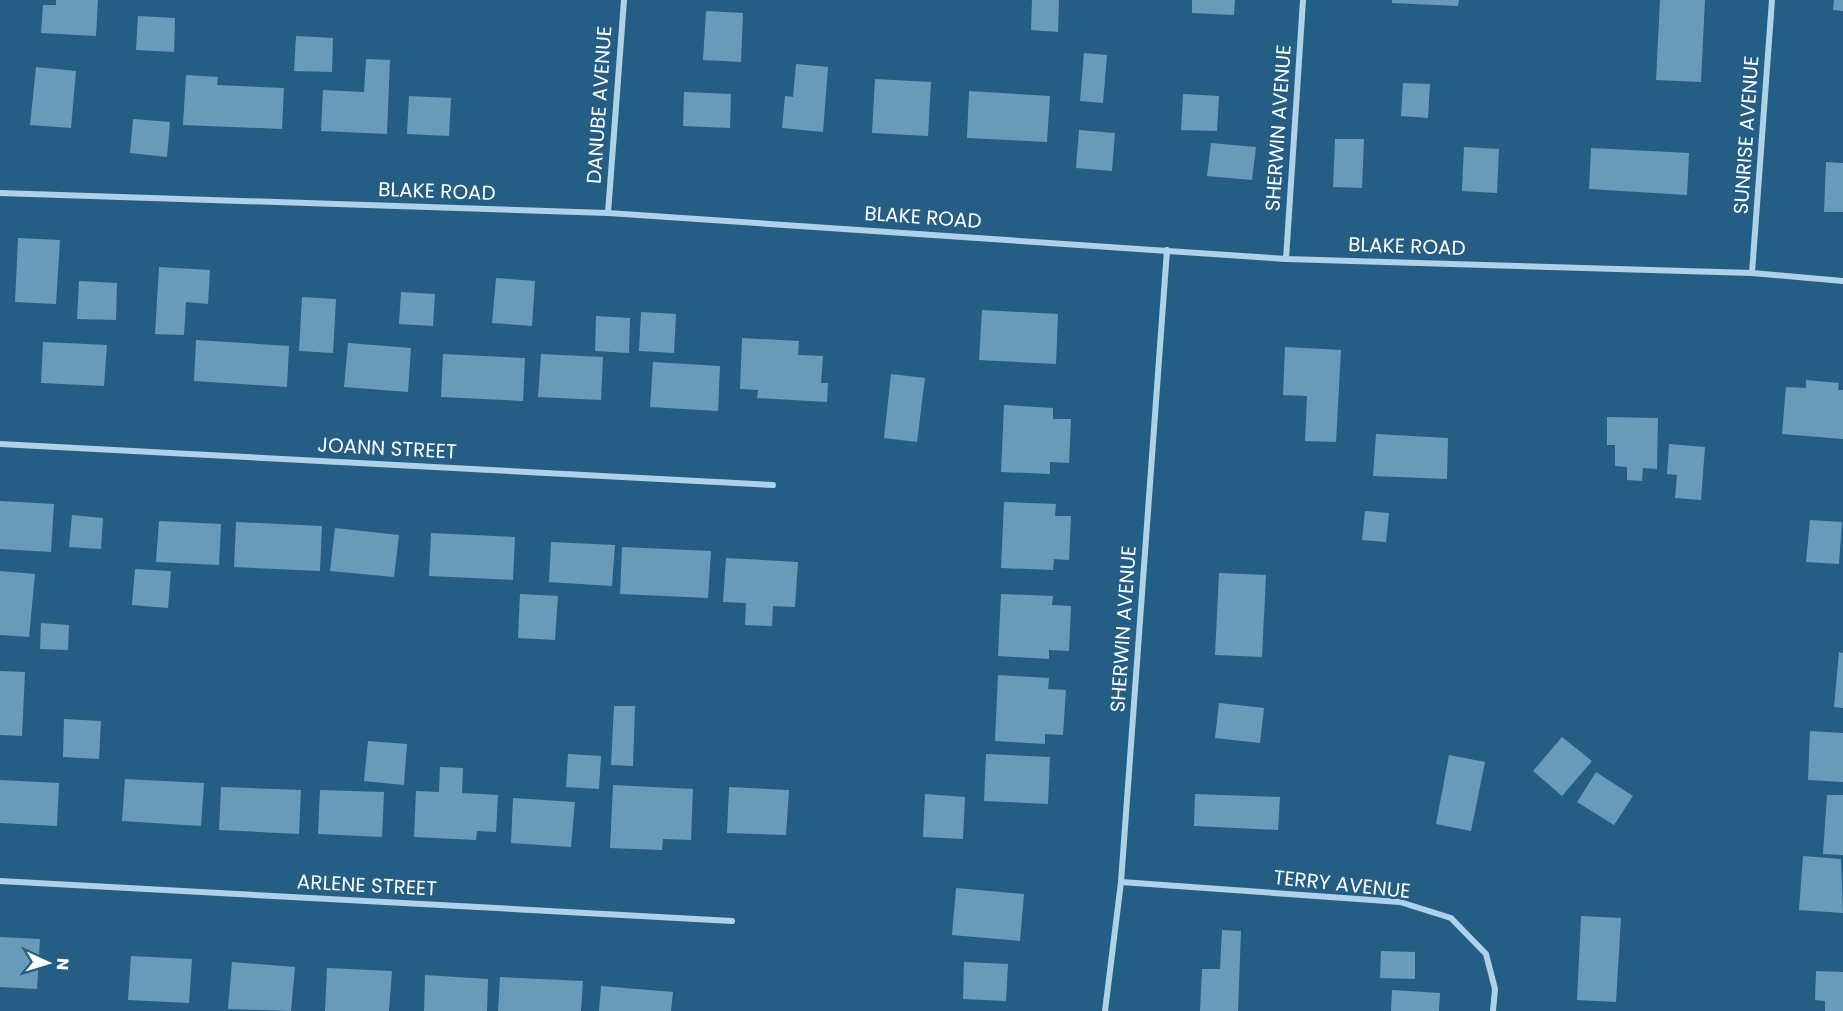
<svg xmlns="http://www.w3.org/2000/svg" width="1843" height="1011" font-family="Poppins,sans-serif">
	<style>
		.building { fill: #6a9ab9 }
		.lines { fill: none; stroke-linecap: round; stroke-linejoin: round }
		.street { stroke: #afd2e8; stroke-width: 6 }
		.labels { text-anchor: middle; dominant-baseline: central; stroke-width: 5; stroke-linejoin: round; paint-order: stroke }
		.street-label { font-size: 20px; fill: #fff; stroke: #255e85 }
	</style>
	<rect width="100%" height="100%" fill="#255e85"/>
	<path class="building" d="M56,0H98L96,36L41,33L43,5H56Z
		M1032,0H1059L1058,32L1031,30Z
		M1192,0H1235L1234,15L1192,13Z
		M1392,0H1459L1458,6L1392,3Z
		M1660,0H1705L1701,82L1656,80Z
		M1834,0H1843V11L1833,10Z
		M706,11L743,13L741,62L703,60Z
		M138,16L175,18L174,52L136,50Z
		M296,36L333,38L332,72L294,71Z
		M1084,53L1107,55L1103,103L1080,101Z
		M366,59L390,60L387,134L321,131L323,90L364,92Z
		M796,64L828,67L823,132L782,128L785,96L793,97Z
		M36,67L76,71L71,128L30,125Z
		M186,75L218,77L217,85L284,88L282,129L183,125Z
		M875,79L931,82L928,136L872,133Z
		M1403,83L1430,84L1428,118L1401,116Z
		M969,91L1050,96L1047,142L967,138Z
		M684,92L731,94L730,128L683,126Z
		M1183,94L1219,96L1217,131L1181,130Z
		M409,96L451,98L449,136L407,134Z
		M133,119L170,122L167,157L130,153Z
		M1079,130L1115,133L1112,171L1076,168Z
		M1335,139H1364L1362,188L1333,187Z
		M1211,143L1256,147L1252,180L1207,176Z
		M1464,147L1499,149L1497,193L1462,191Z
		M1591,148L1689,153L1687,195L1589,189Z
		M1826,162L1843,163V212H1824Z
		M18,238L60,240L56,304L15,302Z
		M159,267L210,270L208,304L186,302L184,335L155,334Z
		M496,278L535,281L532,326L492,323Z
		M79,281L117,283L116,320L77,319Z
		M401,292L435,294L433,326L399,324Z
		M302,297L336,299L333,353L299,351Z
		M982,310L1058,314L1056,364L979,360Z
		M641,312L676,314L674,353L639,351Z
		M596,316L630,318L629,353L595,351Z
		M742,338L799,341L798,355L823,356L821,383H828L827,402L757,398L758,390L740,389Z
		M196,340L289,346L287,387L194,381Z
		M43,342L107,345L104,386L41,383Z
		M348,343L411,348L408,392L344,387Z
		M1285,347L1341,350L1336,442L1305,441L1307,396L1283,395Z
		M443,354L525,358L523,401L441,397Z
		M541,354L603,357L601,400L538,397Z
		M653,362L720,366L718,411L650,407Z
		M891,374L925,378L917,442L884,438Z
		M1806,380L1839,383L1838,390H1843V439L1782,434L1786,387L1806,388Z
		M1004,405L1053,408V419H1071L1069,463L1050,462V474L1001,472Z
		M1607,417L1658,418L1657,469L1643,468L1642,481L1627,480V467L1615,466V445H1607Z
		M1376,434L1448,438L1447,479L1373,476Z
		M1669,444L1705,447L1701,500L1675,498L1677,475L1667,474Z
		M0,501L54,504L51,552L0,549Z
		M1004,502L1056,504L1055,516H1071L1069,560L1054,559L1053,570L1001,568Z
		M1365,511L1389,513L1386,542L1362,540Z
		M72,515L103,518L101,549L69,547Z
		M1810,520L1842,522L1839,564L1806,562Z
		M159,521L221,524L219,565L156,562Z
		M236,522L322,526L320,571L234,567Z
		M335,528L399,535L394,577L330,571Z
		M431,533L515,537L513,580L429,576Z
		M551,542L615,545L612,586L549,582Z
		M622,547L711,551L708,598L620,594Z
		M726,558L798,562L795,607L773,606L772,626L745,625L746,603L723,602Z
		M135,569L171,571L168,608L132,605Z
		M0,571L35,574L29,637L0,635Z
		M1219,573L1266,575L1262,657L1215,655Z
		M520,594L558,596L555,640L518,638Z
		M1001,594L1053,596L1052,605L1071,606L1069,651L1049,650V659L998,656Z
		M41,623L69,625L68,650L40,649Z
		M1839,652L1843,653V708L1834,707Z
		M0,671L25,672L22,736L0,735Z
		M998,675L1049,678L1048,689L1066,690L1063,735L1045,734V744L995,741Z
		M1219,703L1264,708L1260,743L1215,738Z
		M614,706H635L633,766L611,765Z
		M64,719L101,721L99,759L63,757Z
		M1810,731L1843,733V782L1808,780Z
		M1562,737L1592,761L1562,796L1533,771Z
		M368,741L407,744L404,785L364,781Z
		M568,754L601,756L599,789L566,787Z
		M986,754L1050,757L1048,804L984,801Z
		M1449,755L1485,762L1471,831L1436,824Z
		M440,767L463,768L462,793L498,795L496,832L477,831L476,840L414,837L416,791L439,792Z
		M1596,772L1633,796L1614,825L1577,802Z
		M125,779L204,783L201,826L122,821Z
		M0,780L59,783L57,826L0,823Z
		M613,785L693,789L691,840L663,839L662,850L610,848Z
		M221,787L301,790L299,834L219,830Z
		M729,787L789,790L786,835L727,833Z
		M320,790L384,792L382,837L318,834Z
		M925,794L965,797L963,839L923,837Z
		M1195,794L1280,797L1278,830L1194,826Z
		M1827,795H1843V855L1823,854Z
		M513,798L575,802L571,847L511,843Z
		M1803,856L1841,859L1843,913L1799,910Z
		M956,888L1024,894L1020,941L952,935Z
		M1581,916L1621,918L1616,1002L1577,1000Z
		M1222,930L1241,931L1238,1011H1200L1202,969H1220Z
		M0,937L40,939L37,989L0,987Z
		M1381,951L1415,952V979L1380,978Z
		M131,956L192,959L189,1003L128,1000Z
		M232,962L295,967L291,1011L228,1009Z
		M964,962L1008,964L1006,1001L963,999Z
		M327,968L392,971L389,1011H325Z
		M1816,971L1843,972V1011H1825V1001L1815,1000Z
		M425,975L488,979L487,1011H424Z
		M500,977L583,981L581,1011H498Z
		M601,986L673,992L671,1011H599Z
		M1392,990L1440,993L1439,1011H1391Z"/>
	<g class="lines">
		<path class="street" d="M0,193L608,213L1286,259L1752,273L1843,281
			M608,213L624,0
			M1286,259L1303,0
			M1752,273L1772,0
			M0,444L773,485
			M0,881L732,921
			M1121,882L1400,902L1451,918L1486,954L1495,989L1493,1011
			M1105,1011L1121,882L1167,250"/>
	</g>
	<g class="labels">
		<g class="street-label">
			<text transform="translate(599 105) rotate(-86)">DANUBE AVENUE</text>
			<text transform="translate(1278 128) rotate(-86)">SHERWIN AVENUE</text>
			<text transform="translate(1746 135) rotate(-86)">SUNRISE AVENUE</text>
			<text transform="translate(437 191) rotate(2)">BLAKE ROAD</text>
			<text transform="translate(923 217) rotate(4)">BLAKE ROAD</text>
			<text transform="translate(1407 246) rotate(2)">BLAKE ROAD</text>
			<text transform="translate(387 448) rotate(3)">JOANN STREET</text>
			<text transform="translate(1123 629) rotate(-86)">SHERWIN AVENUE</text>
			<text transform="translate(1342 884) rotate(6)">TERRY AVENUE</text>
			<text transform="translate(367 885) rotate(3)">ARLENE STREET</text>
		</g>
	</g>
	<g transform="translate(48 963) rotate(94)" stroke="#255e85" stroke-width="4.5" paint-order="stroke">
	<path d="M0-4.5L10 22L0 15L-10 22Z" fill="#ffffff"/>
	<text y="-9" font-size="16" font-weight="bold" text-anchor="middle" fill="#ffffff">N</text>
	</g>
</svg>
